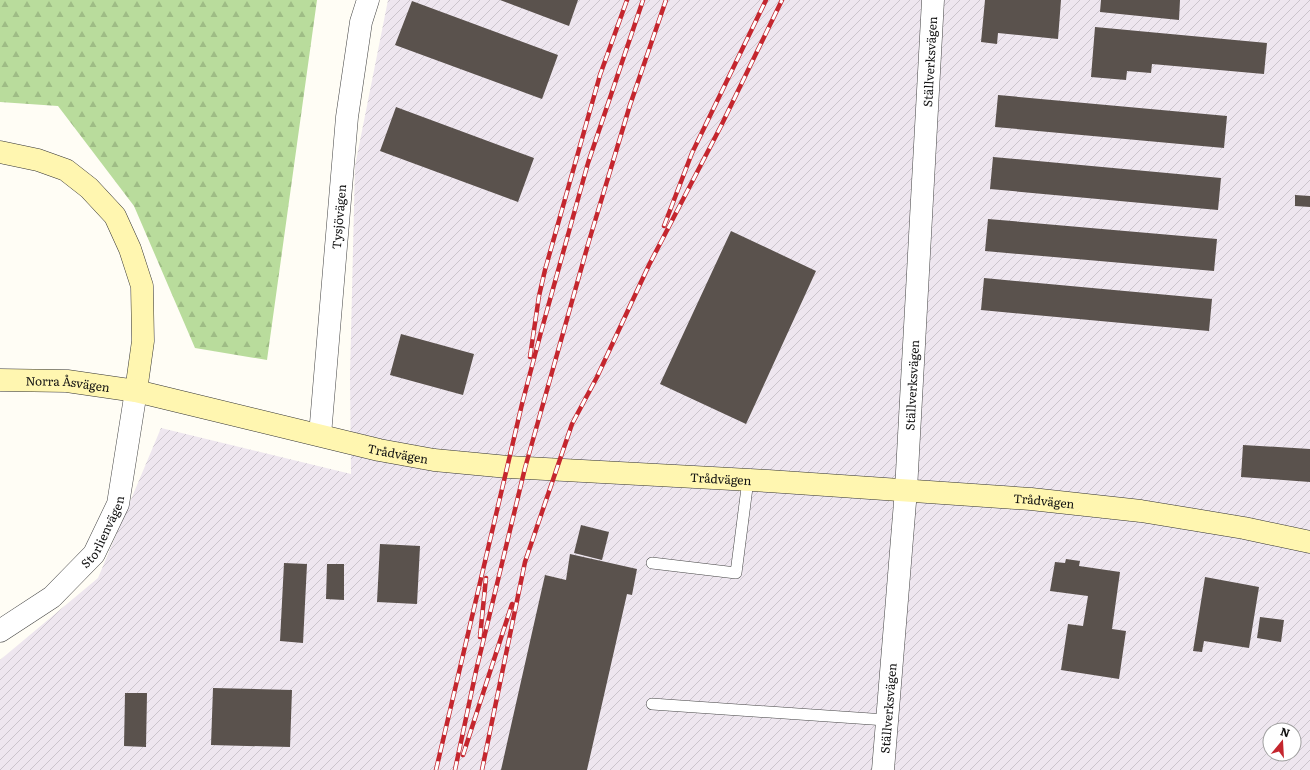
<svg xmlns="http://www.w3.org/2000/svg" width="1310" height="770" font-family="Literata,serif">
	<style>
		.industrial { fill: url(#industrial-furrows); fill-rule: evenodd }
		.forest { fill: url(#forest-firs) }
		.building { fill: #5a524d }
		.lines { fill: none; stroke-linecap: round; stroke-linejoin: round }
		.lane-casing { stroke: #444; stroke-width: 12 }
		.street-casing { stroke: #444; stroke-width: 23 }
		.secondary-casing { stroke: #333; stroke-width: 23 }
		.lane { stroke: #fff; stroke-width: 11 }
		.street { stroke: #fff; stroke-width: 22 }
		.secondary { stroke: #fff6b0; stroke-width: 22 }
		.rail-casing { stroke: #c4262e; stroke-width: 4.5 }
		.rail { stroke: #fff; stroke-width: 3; stroke-dasharray: 9; stroke-linecap: butt }
		.labels { text-anchor: middle; dominant-baseline: central; stroke-width: 4; stroke-linejoin: round; paint-order: stroke }
		.street-label { font-size: 12px; fill: #111; stroke: #fff }
	</style>
	<defs>
		<pattern id="industrial-furrows" width="10" height="10" patternUnits="userSpaceOnUse"><rect width="10" height="10" fill="#eee6ef"/><path d="M-1 1l2-2M0 10L10 0M9 11l2-2" fill="none" stroke="#cbc4cc"/></pattern>
		<pattern id="forest-firs" width="22" height="20" patternUnits="userSpaceOnUse"><rect width="22" height="20" fill="#b9dc9c"/><path d="M5 1l3.5 6h-7zM16 11l3.5 6h-7z" fill="#9ebc85"/></pattern>
	</defs>
	<rect width="100%" height="100%" fill="#fffdf5"/>
	<path class="industrial" d="M388,0H1310V770H0V660L98,578L161,428L351,474L350,376L355,166ZM1270,730H1294V754H1270Z"/>
	<path class="forest" d="M0,0H317L267,360L195,348L134,206L58,106L0,102Z"/>
	<path class="building" d="M500,0H578L569,26Z
		M985,0H1061L1058,39L998,33L997,44L981,42Z
		M1101,0H1180L1179,20L1100,12Z
		M412,1L558,55L542,99L395,45Z
		M1095,27L1267,43L1264,74L1152,64L1151,73L1127,71L1126,80L1091,77Z
		M998,95L1227,116L1224,148L995,127Z
		M396,107L534,158L518,202L380,151Z
		M993,157L1221,178L1218,210L990,189Z
		M1295,195L1310,196V207L1295,206Z
		M988,219L1217,239L1214,271L985,251Z
		M731,231L816,271L746,424L660,384Z
		M984,278L1212,299L1209,331L981,310Z
		M401,334L474,354L463,395L390,375Z
		M1243,445L1310,449V482L1241,477Z
		M581,525L609,532L602,560L574,553Z
		M380,544L420,546L417,604L377,602Z
		M570,554L637,569L632,595L627,594L587,770H501L545,575L566,580Z
		M1066,559L1080,561L1079,566L1120,572L1112,629L1126,631L1119,679L1061,670L1068,624L1083,626L1088,596L1050,591L1055,562L1065,563Z
		M284,563L307,564L303,643L280,641Z
		M327,564H344V600L326,599Z
		M1205,577L1259,587L1249,648L1204,641L1202,652L1193,651Z
		M1260,617L1284,620L1281,642L1257,638Z
		M213,688L292,690L290,747L211,745Z
		M125,693H147L146,747L124,746Z"/>
	<g class="lines">
		<g class="lane-casing">
			<path id="lane" d="M652,563L736,573L748,480
				M652,704L886,720"/>
		</g>
		<g class="street-casing">
			<g id="street">
				<path id="s1" d="M320,435L347,117L361,22L368,0"/>
				<path id="s2" d="M0,631L52,597L94,554L118,504L136,391"/>
				<path id="s3" d="M883,770L906,490L933,0"/>
			</g>
		</g>
		<g class="secondary-casing">
			<g id="secondary">
				<path d="M0,152L38,160L66,170L89,188L115,216L130,249L142,286L143,341L136,391"/>
				<path id="s4" d="M0,380L67,381L136,391L379,450L434,460L508,467L768,481L1031,499L1141,511L1244,528L1310,542"/>
			</g>
		</g>
		<use href="#lane" class="lane"/>
		<use href="#street" class="street"/>
		<use href="#secondary" class="secondary"/>
		<g class="rail-casing">
			<path id="rail" d="M664,226L692,153L766,0
				M530,357L539,296L545,270L600,75L627,0
				M480,637L486,578
				M463,755L512,604
				M436,770L522,404L541,332L588,163L643,0
				M455,770L476,671L525,468L589,241L630,105L666,0
				M482,770L525,562L572,424L597,377L649,265L721,126L782,0"/>
		</g>
		<use href="#rail" class="rail"/>
	</g>
	<g class="labels">
		<g class="street-label">
			<text stroke="none"><textPath href="#s3" startOffset="710">Ställverksvägen</textPath></text>
			<text stroke="none"><textPath href="#s1" startOffset="219">Tysjövägen</textPath></text>
			<text stroke="none"><textPath href="#s4" startOffset="68">Norra Åsvägen</textPath></text>
			<text stroke="none"><textPath href="#s3" startOffset="386">Ställverksvägen</textPath></text>
			<text stroke="none"><textPath href="#s4" startOffset="406">Trådvägen</textPath></text>
			<text stroke="none"><textPath href="#s4" startOffset="730">Trådvägen</textPath></text>
			<text stroke="none"><textPath href="#s4" startOffset="1054">Trådvägen</textPath></text>
			<text stroke="none"><textPath href="#s2" startOffset="146">Storlienvägen</textPath></text>
			<text stroke="none"><textPath href="#s3" startOffset="62">Ställverksvägen</textPath></text>
		</g>
	</g>
	<g transform="translate(1282 742) rotate(18)"><circle r="19" fill="#ffffff" stroke="#a0a0a0"/>
	<path d="M0-3L7 15L0 10L-7 15Z" fill="#c4262e"/>
	<text y="-6" font-size="11" font-weight="bold" text-anchor="middle" fill="#111111">N</text>
	</g>
</svg>
